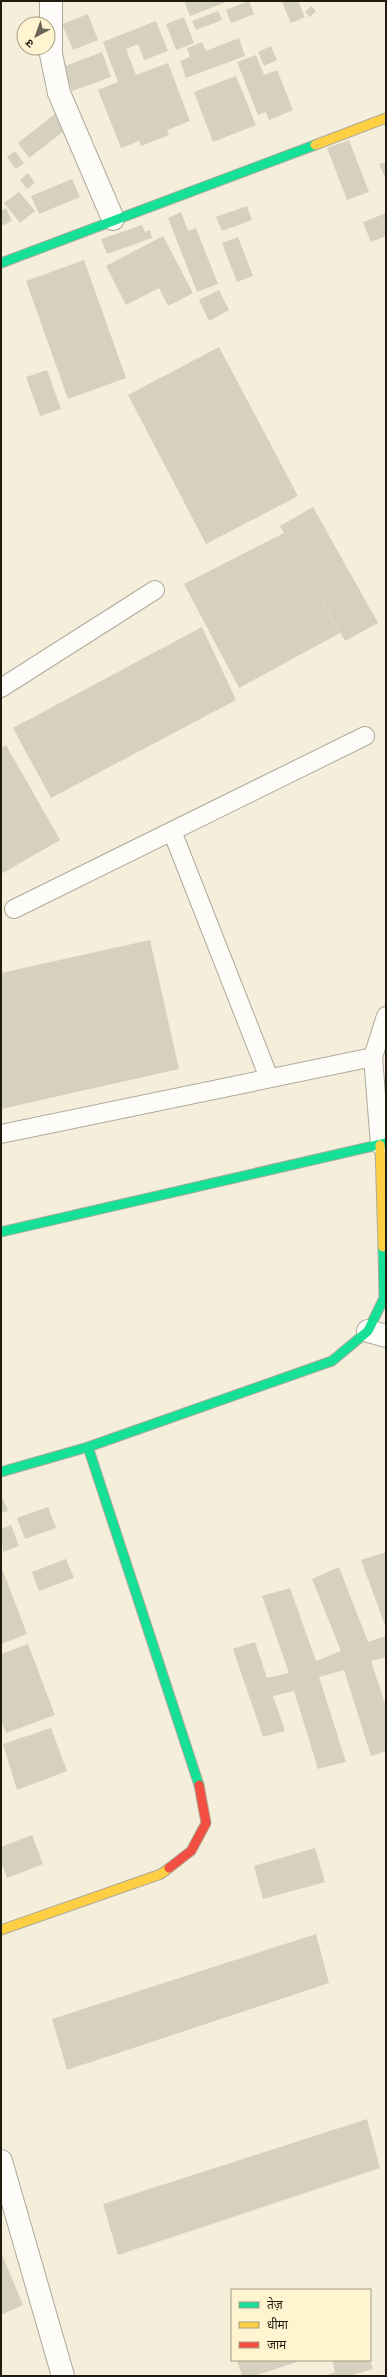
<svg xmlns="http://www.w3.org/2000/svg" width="387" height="2377" font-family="Helvetica,'Noto Sans Devanagari',sans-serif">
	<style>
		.building { fill: #d6d1bf }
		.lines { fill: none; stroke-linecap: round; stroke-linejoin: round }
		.lane-casing { stroke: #aeaa9b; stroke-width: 20 }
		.street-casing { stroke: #aeaa9b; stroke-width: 24 }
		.fast-casing { stroke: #aeaa9b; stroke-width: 11 }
		.slow-casing { stroke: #aeaa9b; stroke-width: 11 }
		.jam-casing { stroke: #aeaa9b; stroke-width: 11 }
		.lane { stroke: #fdfcf9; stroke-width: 18 }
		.street { stroke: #fdfcf9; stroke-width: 22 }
		.fast { stroke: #16e098; stroke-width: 9 }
		.slow { stroke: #ffcf43; stroke-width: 9 }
		.jam { stroke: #f24e42; stroke-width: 9 }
	</style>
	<rect width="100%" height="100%" fill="#f4eeda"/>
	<path class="building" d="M184,1H229L190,16Z
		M249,1L254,14L231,23L226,10Z
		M285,1H298L305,17L291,23L282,2Z
		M311,6L316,11L310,17L305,12Z
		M218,11L222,20L196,30L192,21Z
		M88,14L98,40L73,50L62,24Z
		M184,17L194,43L176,50L166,24Z
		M156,21L168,51L144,60L138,44L126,49L136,75L168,63L190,121L167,130L169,135L141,146L139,141L121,148L98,90L118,82L103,42Z
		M239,38L245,56L186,78L180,61L190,57L187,48L202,42L206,51Z
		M271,46L277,60L264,66L258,52Z
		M102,52L111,77L72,91L63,67Z
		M256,55L264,75L277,70L293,110L269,120L266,112L258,115L237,62Z
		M236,76L256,125L213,142L194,92Z
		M56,113L68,128L29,158L18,143Z
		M349,140L369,192L347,200L327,148Z
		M15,151L24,163L16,169L7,157Z
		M386,162V180L379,164Z
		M28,173L35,183L27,189L20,180Z
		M72,179L80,197L39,214L31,196Z
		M19,192L35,211L20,223L4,203Z
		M247,206L252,220L222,231L216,217Z
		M6,208L12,221L1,226V211Z
		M181,212L188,231L196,228L218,284L197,292L168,218Z
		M386,213V236L371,242L363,222Z
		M142,225L145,232L150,230L152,238L107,254L101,239Z
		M163,236L193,293L168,306L159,288L126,305L106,266Z
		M238,237L253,276L237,282L222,243Z
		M84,260L126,378L68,399L26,281Z
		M219,290L229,310L209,321L199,300Z
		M219,347L298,496L206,544L128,395Z
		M47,370L61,409L40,416L26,377Z
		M313,507L378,623L345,641L280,526Z
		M284,533L340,633L239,688L184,584Z
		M202,627L236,700L51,798L13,728Z
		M6,745L60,840L1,874V748Z
		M150,940L179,1069L1,1109V973Z
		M1,1494L8,1511L1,1513Z
		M48,1507L56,1528L25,1539L17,1518Z
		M11,1525L19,1546L3,1552L1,1529Z
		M386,1552V1628L361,1560Z
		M66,1559L74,1578L39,1591L32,1572Z
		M1,1566L27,1634L1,1644Z
		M339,1567L368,1642L386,1636V1657L371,1661L386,1707V1751L371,1756L344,1670L319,1677L346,1762L318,1769L294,1691L273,1696L285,1731L263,1737L233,1649L255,1642L267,1678L289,1673L262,1596L290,1588L316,1661L341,1651L312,1579Z
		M28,1644L55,1715L6,1733L1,1720V1654Z
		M51,1728L67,1771L17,1790L3,1744Z
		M32,1835L43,1864L7,1878L1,1862V1847Z
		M315,1848L325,1882L263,1899L254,1866Z
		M316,1934L329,1983L67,2070L52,2019Z
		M367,2119L380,2168L118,2255L103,2204Z
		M1,2252L23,2305L1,2315Z
		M237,2360H303L254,2376H242Z
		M332,2360H370L373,2369L349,2376H325L335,2372Z"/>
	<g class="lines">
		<g class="lane-casing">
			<path id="lane" d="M1,688L155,590
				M172,831L269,1078
				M14,909L365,736
				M1,1134L373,1057
				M380,1145L373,1057L386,1016"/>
		</g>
		<g class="street-casing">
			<path id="street" d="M51,1V54L59,93L113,219
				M368,1331L386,1336
				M1,2161L63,2376"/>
		</g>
		<g class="fast-casing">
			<path id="fast" d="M1,263L315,145
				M1,1232L386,1143
				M88,1447L199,1785
				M1,1472L88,1447L332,1361L368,1331L384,1298L383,1247"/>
		</g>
		<g class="slow-casing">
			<path id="slow" d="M315,145L386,118
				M380,1145L383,1247
				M1,1930L161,1874L169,1868"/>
		</g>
		<g class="jam-casing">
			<path id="jam" d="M169,1868L191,1851L206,1823L199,1785"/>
		</g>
		<use href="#lane" class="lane"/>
		<use href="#street" class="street"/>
		<use href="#fast" class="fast"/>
		<use href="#slow" class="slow"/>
		<use href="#jam" class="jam"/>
	</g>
	<rect width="387" height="2377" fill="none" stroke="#1f1b0e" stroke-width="4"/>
	<rect x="231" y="2289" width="140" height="72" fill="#fff3d0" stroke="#a59d82"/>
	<rect x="239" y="2302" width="20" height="6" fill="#16e098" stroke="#a59d82"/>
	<text x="267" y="2309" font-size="12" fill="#1f1b0e">तेज़</text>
	<rect x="239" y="2322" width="20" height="6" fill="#ffcf43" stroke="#a59d82"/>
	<text x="267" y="2329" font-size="12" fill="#1f1b0e">धीमा</text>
	<rect x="239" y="2342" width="20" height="6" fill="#f24e42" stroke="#a59d82"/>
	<text x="267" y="2349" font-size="12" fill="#1f1b0e">जाम</text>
	<g transform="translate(36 36) rotate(221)"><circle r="19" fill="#fff3d0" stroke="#a59d82"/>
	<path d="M0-3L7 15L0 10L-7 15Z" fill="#6a6555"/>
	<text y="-6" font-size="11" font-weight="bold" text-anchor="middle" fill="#1f1b0e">उ</text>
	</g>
</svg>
